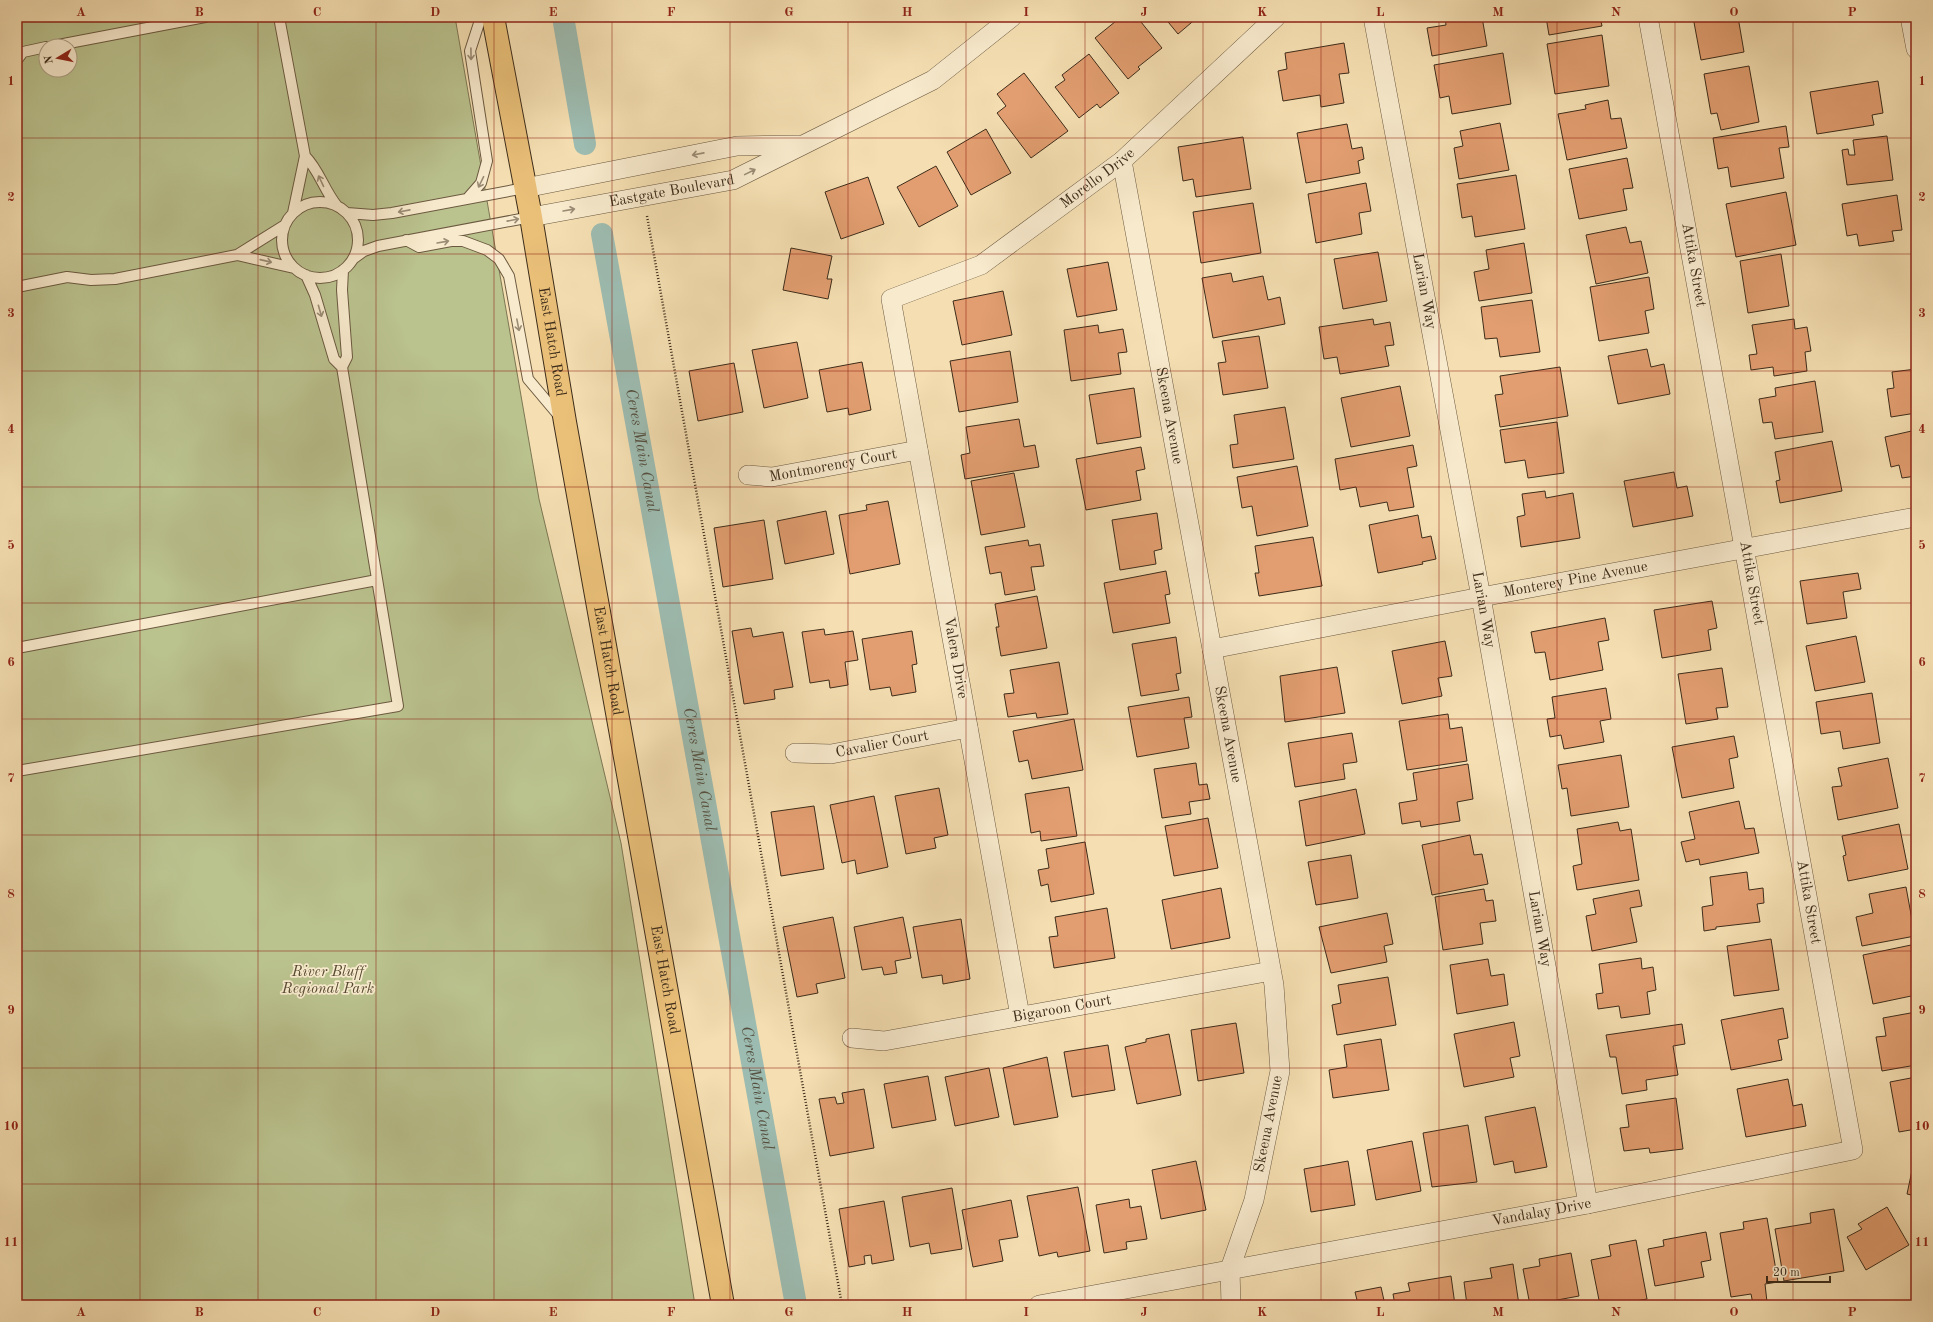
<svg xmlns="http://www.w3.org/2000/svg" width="1933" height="1322" font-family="'Old Standard TT',serif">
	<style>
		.green { fill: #bac28e; stroke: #7c7754; fill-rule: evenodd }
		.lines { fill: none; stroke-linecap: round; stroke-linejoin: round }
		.canal { stroke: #9dbcb1; stroke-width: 22 }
		.building { fill: #e29e70; stroke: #3d2c1a }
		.service-casing { stroke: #6b5940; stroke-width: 12 }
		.minor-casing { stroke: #6b5940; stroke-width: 20 }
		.primary-casing { stroke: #3d2c1a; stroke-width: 24 }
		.path { stroke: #3d2c1a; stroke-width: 2.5; stroke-dasharray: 1 2; stroke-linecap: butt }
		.service { stroke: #f8eacd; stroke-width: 10 }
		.minor { stroke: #f8eacd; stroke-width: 19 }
		.primary { stroke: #eac079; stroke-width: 22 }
		.oneway { stroke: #9a8b74 }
		.grid { fill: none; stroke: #8f2418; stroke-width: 1; stroke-opacity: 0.55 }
		.labels { text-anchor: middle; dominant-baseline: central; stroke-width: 3.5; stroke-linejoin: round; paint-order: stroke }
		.street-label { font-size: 15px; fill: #3d2c1a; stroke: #f8eacd }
		.park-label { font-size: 15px; font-style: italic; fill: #564a31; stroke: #f8eacd }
		.water-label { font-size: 16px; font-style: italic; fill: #555040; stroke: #f8eacd }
		.neatline { fill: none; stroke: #8f2418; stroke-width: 1.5 }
		.grid-label { font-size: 13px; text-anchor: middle; font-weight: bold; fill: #8f2418 }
	</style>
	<rect width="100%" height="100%" fill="#f5dfb2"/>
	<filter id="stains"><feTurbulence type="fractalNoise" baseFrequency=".005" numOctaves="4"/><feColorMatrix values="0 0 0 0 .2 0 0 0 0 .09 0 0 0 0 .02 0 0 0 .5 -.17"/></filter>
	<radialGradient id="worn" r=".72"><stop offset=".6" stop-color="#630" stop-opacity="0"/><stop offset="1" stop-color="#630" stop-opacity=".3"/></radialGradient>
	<path class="green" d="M17,17H455L539,499L621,843L695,1305H17ZM46,46H70V70H46Z"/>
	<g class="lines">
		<g class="canal">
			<path d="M563,17L585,144"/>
			<path id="s1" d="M602,234L796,1305"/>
		</g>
	</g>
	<path class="building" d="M1121,17H1137L1162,48L1138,67L1140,69L1128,79L1095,38Z
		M1164,17H1198L1178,34Z
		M1445,17H1482L1487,46L1432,56L1427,28L1446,25Z
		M1546,17H1600L1602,26L1549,35Z
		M1693,17H1738L1744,52L1701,60Z
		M1602,35L1609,86L1555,94L1547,44Z
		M1344,43L1349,73L1339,74L1344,103L1321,107L1320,95L1283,101L1278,71L1287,69L1285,53Z
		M1503,53L1511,104L1452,114L1449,96L1440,98L1434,65Z
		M1089,54L1119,93L1100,108L1097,104L1079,118L1055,87L1065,80L1062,75Z
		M1749,66L1759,122L1721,130L1717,113L1711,114L1704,74Z
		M1024,73L1068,131L1031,158L997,113L1006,106L997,94Z
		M1878,81L1883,113L1872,115L1874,125L1817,134L1810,92Z
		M1608,100L1611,119L1621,118L1627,148L1567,160L1558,114L1586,109L1585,105Z
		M1500,123L1509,170L1459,179L1454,148L1463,146L1460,131Z
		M1347,124L1352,149L1362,147L1364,159L1358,161L1360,173L1306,183L1297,133Z
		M1786,126L1789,147L1779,148L1784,178L1731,187L1728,167L1718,169L1713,138Z
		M986,129L1011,173L971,195L947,152Z
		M1887,136L1893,180L1847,185L1842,150L1848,149L1849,155H1855L1853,140Z
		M1243,137L1251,189L1196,197L1193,179L1183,181L1178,147Z
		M1627,158L1633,188L1623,189L1627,210L1579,219L1569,169Z
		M936,166L958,206L919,227L897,187Z
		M1516,175L1525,229L1475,237L1472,216L1462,218L1457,184Z
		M868,177L884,224L841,239L825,192Z
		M1366,183L1371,211L1359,213L1362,234L1316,243L1308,194Z
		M1786,192L1796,245L1736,257L1726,204Z
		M1897,195L1902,230L1892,231L1894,241L1859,246L1857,234L1847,236L1842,204Z
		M1253,203L1261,253L1201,263L1193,212Z
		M1626,227L1630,243L1641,241L1648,273L1596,284L1586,235Z
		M1524,243L1532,293L1479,301L1474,272L1489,269L1486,250Z
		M791,248L832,256L827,279H832L828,299L783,290Z
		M1378,252L1387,301L1343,309L1334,259Z
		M1781,254L1789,306L1748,313L1740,261Z
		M1108,262L1117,310L1077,317L1067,269Z
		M1231,273L1233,282L1263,276L1268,300L1280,297L1285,324L1213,338L1202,278Z
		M1649,277L1654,309L1645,311L1649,333L1599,341L1590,287Z
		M1003,291L1012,335L962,345L953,301Z
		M1532,300L1540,352L1500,357L1497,338L1485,339L1481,307Z
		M1373,319L1374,325L1390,322L1394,345L1385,346L1389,366L1340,374L1337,357L1324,359L1319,327Z
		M1794,319L1795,329L1807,327L1811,351L1805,352L1807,371L1774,376L1773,367L1751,370L1749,355L1757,354L1752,325Z
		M1098,325L1099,333L1123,329L1127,352L1118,353L1121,374L1071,381L1064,330Z
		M1259,336L1268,388L1223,395L1218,363L1226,362L1222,341Z
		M797,342L808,398L764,408L752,350Z
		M1647,349L1651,367L1664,364L1670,394L1618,404L1608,356Z
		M1010,351L1018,402L959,412L950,361Z
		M862,362L871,410L849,415L848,408L827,412L819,370Z
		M734,363L743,412L698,421L689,371Z
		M1560,367L1568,416L1500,427L1495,395L1503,394L1500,376Z
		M1916,369V413L1891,417L1887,389L1894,388L1892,372Z
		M1815,381L1823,432L1775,439L1772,422L1763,423L1759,399L1776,396L1775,388Z
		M1400,386L1410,436L1351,447L1341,398Z
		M1134,388L1141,437L1097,444L1089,395Z
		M1285,407L1294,459L1233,468L1230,445L1238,444L1234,415Z
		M1019,419L1024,447L1035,445L1039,467L965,479L961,455L970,453L966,427Z
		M1557,422L1564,473L1528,478L1525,460L1505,463L1500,430Z
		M1916,430V476L1902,478L1899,465L1891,467L1885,437Z
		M1832,441L1842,491L1780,503L1776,481L1780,480L1775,452Z
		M1413,445L1417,466L1407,468L1414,507L1389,511L1387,502L1360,507L1356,487L1340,490L1335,459Z
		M1141,447L1145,469L1136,471L1141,500L1086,510L1076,459Z
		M1297,466L1308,526L1257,536L1252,506L1242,508L1237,477Z
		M1674,472L1677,488L1687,486L1693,516L1633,527L1624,481Z
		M1014,473L1025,527L981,535L971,481Z
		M1545,491L1546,498L1573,493L1580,538L1521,547L1517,517L1525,515L1522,494Z
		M888,501L900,564L850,574L839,515L867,510L866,505Z
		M826,511L834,554L785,564L777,521Z
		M1157,513L1162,549L1154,551L1156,564L1120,570L1112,520Z
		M1418,515L1422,538L1431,536L1436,559L1422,562L1423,564L1378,573L1369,525Z
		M764,520L773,579L723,587L714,528Z
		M1313,537L1322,586L1259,596L1255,573H1259L1255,546Z
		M1028,540L1029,546L1040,544L1044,566L1031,567L1035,590L1005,595L1001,572L990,574L985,547Z
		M1166,571L1170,594L1165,595L1170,623L1113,633L1104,583Z
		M1858,573L1861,589L1843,592L1847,618L1807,624L1800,581Z
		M1037,596L1047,648L1001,656L996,627H999L995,604Z
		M1712,601L1717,628L1708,630L1711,650L1662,658L1654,610Z
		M1605,618L1609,640L1598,642L1603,670L1550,680L1545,652L1535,653L1531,632Z
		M751,628L753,637L783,632L793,687L774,690L775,699L744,704L732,631Z
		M824,629L825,635L853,631L858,660L845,662L848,685L830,688L829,680L810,683L802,632Z
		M912,631L917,664L912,665L916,692L892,696L890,687L870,690L862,639Z
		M1856,636L1865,682L1815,691L1806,646Z
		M1176,637L1181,673L1176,674L1179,690L1141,696L1132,644Z
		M1445,641L1452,676L1438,678L1442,696L1402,704L1392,651Z
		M1059,662L1068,714L1037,718L1036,713L1008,717L1004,694L1014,693L1010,670Z
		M1337,667L1345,713L1285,722L1280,676Z
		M1722,668L1728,707L1716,708L1718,719L1686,724L1678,674Z
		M1606,688L1611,719L1600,721L1604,742L1564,749L1561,735L1550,737L1547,719L1555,718L1552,697Z
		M1872,693L1880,743L1843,749L1840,731L1821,734L1816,702Z
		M1189,697L1192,717L1184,718L1189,748L1137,757L1128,707Z
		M1448,714L1450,729L1462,727L1467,761L1407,770L1399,721Z
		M1074,719L1083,770L1032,779L1028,760L1019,762L1013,731Z
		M1352,733L1357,762L1343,764L1345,779L1295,787L1288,743Z
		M1734,736L1738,757L1729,759L1734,788L1682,798L1672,747Z
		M1621,755L1629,807L1571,816L1567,788L1562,789L1558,765Z
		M1888,758L1898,808L1838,820L1832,787L1842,786L1838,768Z
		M1196,763L1199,785L1207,784L1210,799L1189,802L1191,814L1162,818L1154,769Z
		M1468,764L1473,799L1457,802L1460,821L1421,827L1420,821L1402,824L1399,803L1417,800L1413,773Z
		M1069,787L1077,836L1041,841L1040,831L1031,833L1025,794Z
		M939,788L948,835L934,838L936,848L906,854L895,796Z
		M1356,789L1365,834L1306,846L1299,801Z
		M874,796L888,867L857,874L855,860L842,863L830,805Z
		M1739,801L1745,829L1754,828L1759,853L1700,865L1699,859L1686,862L1681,842L1695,839L1689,812Z
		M814,806L824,869L781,876L771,812Z
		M1208,818L1218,868L1174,876L1165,826Z
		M1618,822L1620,831L1631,829L1639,880L1577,890L1573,866L1582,864L1577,829Z
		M1899,824L1908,869L1848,881L1843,856L1846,855L1842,836Z
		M1470,835L1474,855L1482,854L1488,884L1432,895L1422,845Z
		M1085,842L1094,894L1051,902L1048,884L1041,886L1038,870L1049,868L1046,849Z
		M1351,855L1358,898L1316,905L1308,862Z
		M1747,872L1749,890L1763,888L1764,903L1757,904L1760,922L1716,927V929L1704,931L1702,907L1713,905L1710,877Z
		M1906,887L1915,936L1862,946L1856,917L1873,913L1869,894Z
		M1221,888L1230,938L1171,949L1162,900Z
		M1484,889L1486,901L1493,900L1496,921L1480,923L1483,944L1443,950L1435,897Z
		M1639,890L1642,906L1630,908L1637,942L1592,951L1586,916L1596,914L1593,899Z
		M1107,908L1115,958L1054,968L1049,937L1058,936L1055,917Z
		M1387,913L1393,944L1384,946L1387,962L1331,973L1319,927Z
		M833,917L845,978L816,984L818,993L797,997L783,927Z
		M903,917L911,958L895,961L897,973L884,975L882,967L862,970L854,927Z
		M961,919L970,979L943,984L942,975L922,978L913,927Z
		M1771,939L1779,990L1734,996L1727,946Z
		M1916,944V995L1873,1004L1863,955Z
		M1641,958L1642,969L1653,967L1656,990L1647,992L1650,1014L1621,1018L1619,1006L1598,1009L1596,994L1603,993L1599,964Z
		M1488,959L1491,976L1504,974L1508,1005L1457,1014L1450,965Z
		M1388,977L1396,1025L1337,1035L1332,1005L1341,1003L1338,985Z
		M1783,1008L1788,1038L1778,1040L1782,1060L1731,1070L1721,1020Z
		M1916,1012V1065L1882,1071L1876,1037L1886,1036L1883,1018Z
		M1514,1022L1520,1056L1510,1058L1514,1077L1464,1087L1454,1034Z
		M1236,1023L1244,1073L1198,1081L1191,1030Z
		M1682,1024L1685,1044L1673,1046L1678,1075L1646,1080L1647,1090L1622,1094L1616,1057H1610L1606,1035Z
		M1169,1034L1181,1095L1137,1104L1125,1047L1146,1042V1039Z
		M1381,1039L1389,1090L1333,1098L1329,1070L1347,1067L1344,1045Z
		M1108,1045L1115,1090L1072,1097L1064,1052Z
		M1047,1057L1058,1117L1014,1125L1003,1068Z
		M989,1068L999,1117L955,1126L945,1077Z
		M928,1076L936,1120L892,1128L884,1084Z
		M1916,1077V1129L1899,1132L1890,1082Z
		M1788,1079L1793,1106L1802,1104L1806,1126L1746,1137L1737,1089Z
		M864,1089L874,1148L830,1156L819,1099L835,1097L837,1104L844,1103L842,1093Z
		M1676,1098L1683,1149L1650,1153L1649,1148L1624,1151L1620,1128L1629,1127L1626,1105Z
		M1535,1107L1547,1167L1515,1173L1513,1161L1494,1165L1485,1117Z
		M1468,1125L1477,1182L1432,1187L1423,1133Z
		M1412,1141L1421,1191L1376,1200L1367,1150Z
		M1196,1161L1206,1210L1161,1219L1152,1170Z
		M1348,1161L1355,1205L1311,1212L1304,1169Z
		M1914,1161L1916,1162V1196L1907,1194Z
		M1078,1187L1090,1251L1058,1257L1057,1252L1039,1256L1027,1196Z
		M952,1188L962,1249L931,1254L929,1243L910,1247L902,1197Z
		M1129,1199L1130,1208L1141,1206L1147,1239L1126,1242L1127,1249L1104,1253L1096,1205Z
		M1011,1200L1018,1237L999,1240L1003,1261L973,1267L962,1210Z
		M884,1201L894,1260L872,1264L871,1255L864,1256L865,1264L849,1267L839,1209Z
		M1887,1207L1909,1245L1866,1270L1847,1237L1862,1229L1858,1224Z
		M1834,1209L1844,1271L1784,1281L1775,1229L1811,1223L1810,1213Z
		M1767,1218L1778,1282L1765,1284L1767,1302L1753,1304L1751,1294L1731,1297L1720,1233L1744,1229L1743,1222Z
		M1706,1232L1711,1260L1701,1262L1704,1277L1655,1286L1648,1249L1664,1246L1663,1240Z
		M1636,1240L1647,1299L1614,1305H1600L1591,1260L1611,1256L1609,1245Z
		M1571,1253L1579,1296L1530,1305L1523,1269L1540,1266L1539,1259Z
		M1513,1264L1519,1305H1467L1464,1282L1492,1278L1490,1268Z
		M1451,1276L1455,1305H1395L1393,1294L1410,1291L1408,1283Z
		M1381,1287L1385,1305H1351L1358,1304L1355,1292Z
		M1304,1301L1305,1305H1284Z"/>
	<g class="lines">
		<g class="service-casing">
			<path id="service" d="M279,17L305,156L293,213
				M53,46L205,17
				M17,60L23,52L46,47
				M305,156C319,170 324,190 337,206
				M467,199L481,183L487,161L470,51L481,17
				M282 240a38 38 0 1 1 76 0a38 38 0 1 1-76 0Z
				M347,213L373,215L392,213L525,188
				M406,240L419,247L451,241H463L487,250L499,259L509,276L528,379L560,417
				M237,255L294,268
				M353,259L364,251L378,246L531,217
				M17,287L67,277L91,280L115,279L237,255L285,225
				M342,367L347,357L342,290L343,270
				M17,648L377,580
				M17,771L398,706L342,367L334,359L315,295L306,275"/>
		</g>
		<g class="minor-casing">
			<g id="minor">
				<path id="s2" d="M1373,17L1481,597L1588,1204"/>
				<path d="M1910,17L1916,49"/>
				<path id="s3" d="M1122,161L1274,985L1280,1071L1254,1200L1230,1269L1231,1305"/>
				<path d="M525,188L737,146L799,145"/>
				<path id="s4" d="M531,217L733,180L933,80L1012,17"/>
				<path id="s5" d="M748,475L772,477L918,450"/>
				<path id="s6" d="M1212,649L1481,597L1916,517"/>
				<path id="s7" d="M795,753L831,754L968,728"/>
				<path id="s8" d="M1020,1016L891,299L981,265L1122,161L1276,17"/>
				<path id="s9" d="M852,1038L884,1041L1271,971"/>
				<path id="s10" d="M1039,1305L1588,1204L1853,1150L1648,17"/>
			</g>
		</g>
		<g class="primary-casing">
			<g id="primary">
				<path id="s11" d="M493,17L531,217L565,422L723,1305"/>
			</g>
		</g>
		<path class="path" d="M647,216L842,1305"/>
		<use href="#service" class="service"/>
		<use href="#minor" class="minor"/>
		<use href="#primary" class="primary"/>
	</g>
	<defs><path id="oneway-shaft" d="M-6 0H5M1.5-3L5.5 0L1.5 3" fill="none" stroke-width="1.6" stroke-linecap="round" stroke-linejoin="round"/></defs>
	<g class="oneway">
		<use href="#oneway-shaft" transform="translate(471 54) rotate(89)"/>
		<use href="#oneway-shaft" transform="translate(698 154) rotate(169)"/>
		<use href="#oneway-shaft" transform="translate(750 172) rotate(-26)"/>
		<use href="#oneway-shaft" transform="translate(321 181) rotate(-115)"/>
		<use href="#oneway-shaft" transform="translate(481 182) rotate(116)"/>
		<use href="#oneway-shaft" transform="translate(569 210) rotate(-10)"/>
		<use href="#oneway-shaft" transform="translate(404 211) rotate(169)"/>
		<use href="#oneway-shaft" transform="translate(513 220) rotate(-11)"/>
		<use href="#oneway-shaft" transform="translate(443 242) rotate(-10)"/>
		<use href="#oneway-shaft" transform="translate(266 261) rotate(13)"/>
		<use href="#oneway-shaft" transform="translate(320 311) rotate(74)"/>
		<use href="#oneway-shaft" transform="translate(518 325) rotate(79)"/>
	</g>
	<path class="grid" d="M140,17V1305M258,17V1305M376,17V1305M494,17V1305M612,17V1305M730,17V1305M848,17V1305M966,17V1305M1085,17V1305M1203,17V1305M1321,17V1305M1439,17V1305M1557,17V1305M1675,17V1305M1793,17V1305M17,138H1916M17,254H1916M17,371H1916M17,487H1916M17,603H1916M17,719H1916M17,835H1916M17,951H1916M17,1068H1916M17,1184H1916"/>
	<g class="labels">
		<g class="street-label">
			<text stroke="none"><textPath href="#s8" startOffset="970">Morello Drive</textPath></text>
			<text stroke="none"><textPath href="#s4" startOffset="143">Eastgate Boulevard</textPath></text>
			<text transform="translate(1693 265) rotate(80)">Attika Street</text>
			<text stroke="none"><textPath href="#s2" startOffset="279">Larian Way</textPath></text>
			<text stroke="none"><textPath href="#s11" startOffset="330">East Hatch Road</textPath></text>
			<text stroke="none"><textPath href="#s3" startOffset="259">Skeena Avenue</textPath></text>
			<text stroke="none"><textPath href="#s5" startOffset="86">Montmorency Court</textPath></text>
			<text stroke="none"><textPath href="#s6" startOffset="370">Monterey Pine Avenue</textPath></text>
			<text transform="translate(1751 583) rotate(80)">Attika Street</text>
			<text stroke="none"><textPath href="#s2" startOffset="603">Larian Way</textPath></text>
			<text transform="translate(955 658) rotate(80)">Valera Drive</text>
			<text stroke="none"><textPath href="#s11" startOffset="654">East Hatch Road</textPath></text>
			<text stroke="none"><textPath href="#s3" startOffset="583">Skeena Avenue</textPath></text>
			<text stroke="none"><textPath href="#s7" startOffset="88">Cavalier Court</textPath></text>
			<text transform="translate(1808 902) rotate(80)">Attika Street</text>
			<text stroke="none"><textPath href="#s2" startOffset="927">Larian Way</textPath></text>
			<text stroke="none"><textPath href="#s11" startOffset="978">East Hatch Road</textPath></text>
			<text stroke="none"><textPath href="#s9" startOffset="213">Bigaroon Court</textPath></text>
			<text transform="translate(1269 1124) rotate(-79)">Skeena Avenue</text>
			<text stroke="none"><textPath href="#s10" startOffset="511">Vandalay Drive</textPath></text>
		</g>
		<g class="park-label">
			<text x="328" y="972">River Bluff<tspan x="328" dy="17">Regional Park</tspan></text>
		</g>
		<g class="water-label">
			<text stroke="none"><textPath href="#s1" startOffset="220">Ceres Main Canal</textPath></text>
			<text stroke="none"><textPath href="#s1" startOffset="544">Ceres Main Canal</textPath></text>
			<text stroke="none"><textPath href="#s1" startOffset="868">Ceres Main Canal</textPath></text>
		</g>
	</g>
	<rect width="1933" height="1322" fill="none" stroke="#f5dfb2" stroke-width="44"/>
	<g transform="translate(58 58) rotate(260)"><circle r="19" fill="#f8eacd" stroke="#ad9e85"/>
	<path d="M0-3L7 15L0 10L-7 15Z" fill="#8f2418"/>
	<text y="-6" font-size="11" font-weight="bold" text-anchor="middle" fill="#3d2c1a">N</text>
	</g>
	<path d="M1767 1276v6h63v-6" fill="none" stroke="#3d2c1a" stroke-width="2"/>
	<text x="1773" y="1276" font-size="12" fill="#3d2c1a" stroke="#f8eacd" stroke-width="3" paint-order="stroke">20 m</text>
	<rect x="22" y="22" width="1889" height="1278" class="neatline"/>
	<g class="grid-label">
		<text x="81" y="16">A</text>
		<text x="199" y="16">B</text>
		<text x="317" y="16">C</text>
		<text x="435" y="16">D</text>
		<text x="553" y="16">E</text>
		<text x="671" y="16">F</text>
		<text x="789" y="16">G</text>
		<text x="907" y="16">H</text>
		<text x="1026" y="16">I</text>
		<text x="1144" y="16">J</text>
		<text x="1262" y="16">K</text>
		<text x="1380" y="16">L</text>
		<text x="1498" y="16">M</text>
		<text x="1616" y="16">N</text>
		<text x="1734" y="16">O</text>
		<text x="1852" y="16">P</text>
		<text x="11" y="85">1</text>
		<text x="1922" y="85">1</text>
		<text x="11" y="201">2</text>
		<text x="1922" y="201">2</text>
		<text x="11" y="317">3</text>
		<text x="1922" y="317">3</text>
		<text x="11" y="433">4</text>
		<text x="1922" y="433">4</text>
		<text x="11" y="549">5</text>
		<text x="1922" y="549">5</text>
		<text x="11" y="666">6</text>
		<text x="1922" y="666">6</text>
		<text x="11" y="782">7</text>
		<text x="1922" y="782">7</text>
		<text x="11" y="898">8</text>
		<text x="1922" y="898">8</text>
		<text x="11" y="1014">9</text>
		<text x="1922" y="1014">9</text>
		<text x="11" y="1130">10</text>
		<text x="1922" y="1130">10</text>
		<text x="11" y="1246">11</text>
		<text x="1922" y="1246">11</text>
		<text x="81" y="1316">A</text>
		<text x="199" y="1316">B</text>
		<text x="317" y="1316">C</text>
		<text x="435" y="1316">D</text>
		<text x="553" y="1316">E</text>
		<text x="671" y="1316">F</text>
		<text x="789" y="1316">G</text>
		<text x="907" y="1316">H</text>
		<text x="1026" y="1316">I</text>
		<text x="1144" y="1316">J</text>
		<text x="1262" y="1316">K</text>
		<text x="1380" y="1316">L</text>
		<text x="1498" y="1316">M</text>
		<text x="1616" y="1316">N</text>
		<text x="1734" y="1316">O</text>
		<text x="1852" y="1316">P</text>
	</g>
	<rect width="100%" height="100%" filter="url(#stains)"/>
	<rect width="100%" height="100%" fill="url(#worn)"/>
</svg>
